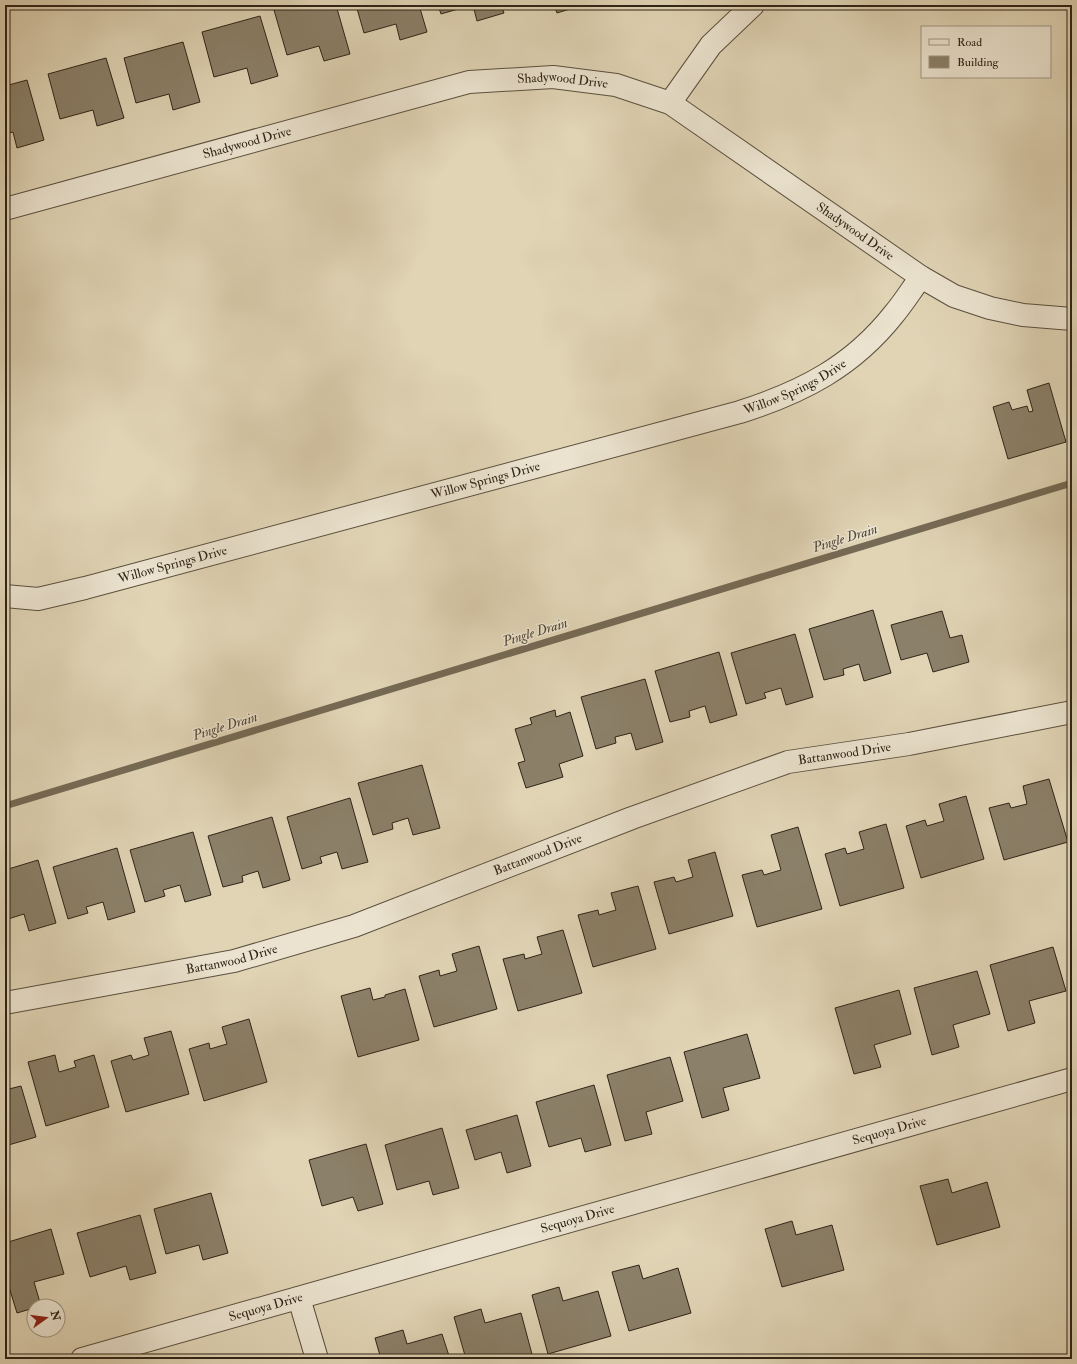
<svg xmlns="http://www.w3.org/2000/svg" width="1077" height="1364" font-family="'IM FELL Double Pica',serif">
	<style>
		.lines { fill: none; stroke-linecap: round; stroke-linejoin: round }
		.stream { stroke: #756a55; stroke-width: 7 }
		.building { fill: #8b8069; stroke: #2f2417 }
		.minor-casing { stroke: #5b503e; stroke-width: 24 }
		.minor { stroke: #ebe3cf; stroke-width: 22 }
		.labels { text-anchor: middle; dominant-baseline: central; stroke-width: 3; stroke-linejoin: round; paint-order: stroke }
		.street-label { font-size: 13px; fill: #2f2417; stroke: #ebe3cf }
		.water-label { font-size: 14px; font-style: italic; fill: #524736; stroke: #ebe3cf }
	</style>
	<rect width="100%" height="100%" fill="#e0d4b5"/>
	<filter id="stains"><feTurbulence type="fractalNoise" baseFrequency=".005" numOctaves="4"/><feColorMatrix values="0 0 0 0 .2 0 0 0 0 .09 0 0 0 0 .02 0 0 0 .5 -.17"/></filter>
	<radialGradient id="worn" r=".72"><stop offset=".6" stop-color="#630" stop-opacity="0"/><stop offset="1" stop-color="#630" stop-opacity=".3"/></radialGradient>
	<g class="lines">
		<path class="stream" d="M5,806L1072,483"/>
	</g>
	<path class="building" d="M292,5H336L350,54L324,61L319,46L287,55L274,10Z
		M356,5H419L427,32L400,40L396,24L364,33Z
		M438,5H472L441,14Z
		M473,5H501L504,13L477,21Z
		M554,5H583L557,13Z
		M260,16L278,76L251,84L247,68L214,77L202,32Z
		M183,42L200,102L173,110L169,94L136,103L124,58Z
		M106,58L124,118L97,126L93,110L60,119L48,74Z
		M27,80L44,140L17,148L13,132L5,134V86Z
		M1049,383L1066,442L1008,459L993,407L1009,402L1012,410L1027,406L1029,412L1033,411L1027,390Z
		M873,610L891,673L864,681L859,664L843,669L844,675L824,680L809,629Z
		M942,611L950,638L962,635L969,662L933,672L927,653L901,660L891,625Z
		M795,634L813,697L786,705L781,688L764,693L766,698L746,704L731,653Z
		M719,652L737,715L710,723L705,706L689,711L690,717L670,722L655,671Z
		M645,679L663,742L636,750L631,733L615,737L616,743L596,749L581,697Z
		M555,710L556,717L570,712L583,756L559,764L563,777L526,788L518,763L525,761L515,729L532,724L530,718Z
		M422,765L440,828L413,835L408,818L392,823L393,829L373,835L358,783Z
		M1049,779L1068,842L1004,860L989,808L1009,803L1011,808L1027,804L1023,786Z
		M966,796L984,859L921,878L906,826L925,820L927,826L944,821L939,804Z
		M350,798L368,862L342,869L337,852L320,857L322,863L302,869L287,817Z
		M272,817L290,880L263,888L258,871L242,876L243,882L223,887L208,836Z
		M886,824L904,888L840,906L825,854L845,848L847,854L864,849L859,832Z
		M798,827L822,909L757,927L742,875L762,870L764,875L781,870L771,835Z
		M193,832L211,895L185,902L180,885L163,890L165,896L145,902L130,850Z
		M117,848L135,912L108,920L103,902L86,907L88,913L68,919L53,867Z
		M715,852L733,916L669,934L654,882L674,877L676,882L693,877L688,860Z
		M38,860L56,923L29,931L24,914L8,919L9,925L5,926V870Z
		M638,886L656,949L593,967L578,915L598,910L599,915L616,910L611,893Z
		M563,930L582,993L518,1011L503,959L524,954L525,959L542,954L537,937Z
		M479,946L497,1009L434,1027L419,976L439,970L440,976L457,971L452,954Z
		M1053,947L1066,991L1029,1001L1035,1023L1008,1031L990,965Z
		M977,971L990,1014L953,1025L959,1047L932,1055L914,988Z
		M370,988L373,1000L385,997V995L405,989L419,1040L358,1057L341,996Z
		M899,990L911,1034L874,1045L881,1067L854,1074L835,1008Z
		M249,1019L267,1082L204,1101L189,1049L209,1043L210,1049L227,1044L222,1027Z
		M171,1031L189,1094L126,1112L111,1061L131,1055L133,1060L149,1055L144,1038Z
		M747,1034L760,1078L723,1088L729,1110L702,1118L684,1052Z
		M55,1055L59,1072L76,1067L74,1061L94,1055L109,1107L46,1126L28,1062Z
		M670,1057L683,1101L646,1112L652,1134L625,1141L607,1075Z
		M594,1085L611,1145L585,1152L581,1138L549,1147L536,1102Z
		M21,1086L36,1137L5,1146V1090Z
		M517,1115L531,1166L507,1173L501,1152L475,1160L466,1130Z
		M442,1128L459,1188L433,1195L429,1181L397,1190L385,1145Z
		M366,1144L383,1204L358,1211L353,1197L322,1206L309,1160Z
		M948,1179L952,1193L987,1182L1000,1227L937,1245L920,1186Z
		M211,1193L228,1253L203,1260L199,1245L166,1254L154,1209Z
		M140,1215L156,1273L130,1280L126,1266L90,1277L77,1233Z
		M792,1221L796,1235L832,1225L844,1270L782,1287L765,1229Z
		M51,1229L64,1274L34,1282L41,1306H34V1308L17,1313L5,1274V1243Z
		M639,1265L643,1279L678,1268L691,1313L629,1331L612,1272Z
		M559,1287L563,1301L598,1291L611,1336L548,1354L532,1295Z
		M481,1309L485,1323L521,1313L533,1358L529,1359H466L454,1317Z
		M403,1330L407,1344L442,1334L450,1359H381L375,1338Z"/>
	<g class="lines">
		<g class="minor-casing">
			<g id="minor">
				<path d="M670,103L711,45L753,5"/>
				<path id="s1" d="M5,209L469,82L553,77L616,85L670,103L921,277L954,296L990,308L1023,315L1072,319"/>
				<path id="s2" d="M5,596L38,599L85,588L740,412C803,392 853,366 894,314C904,302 912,289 921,277"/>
				<path id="s3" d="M5,1003L234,961L354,926L632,818L788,762L909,744L1072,712"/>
				<path d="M299,1298L317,1359"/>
				<path id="s4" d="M82,1359L1072,1079"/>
			</g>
		</g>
		<use href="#minor" class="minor"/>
	</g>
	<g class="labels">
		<g class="street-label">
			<text stroke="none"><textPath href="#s1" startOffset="575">Shadywood Drive</textPath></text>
			<text stroke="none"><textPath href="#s1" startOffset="251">Shadywood Drive</textPath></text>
			<text stroke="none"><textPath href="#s1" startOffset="911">Shadywood Drive</textPath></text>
			<text stroke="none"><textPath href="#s2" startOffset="820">Willow Springs Drive</textPath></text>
			<text stroke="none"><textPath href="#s2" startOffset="496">Willow Springs Drive</textPath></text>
			<text stroke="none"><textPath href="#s2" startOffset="172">Willow Springs Drive</textPath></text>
			<text stroke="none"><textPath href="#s3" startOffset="879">Battanwood Drive</textPath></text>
			<text stroke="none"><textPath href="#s3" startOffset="555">Battanwood Drive</textPath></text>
			<text stroke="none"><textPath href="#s3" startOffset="231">Battanwood Drive</textPath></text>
			<text stroke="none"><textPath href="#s4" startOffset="839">Sequoya Drive</textPath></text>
			<text stroke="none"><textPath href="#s4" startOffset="515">Sequoya Drive</textPath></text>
			<text stroke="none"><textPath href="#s4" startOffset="191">Sequoya Drive</textPath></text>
		</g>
		<g class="water-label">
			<text transform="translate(845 538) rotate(-17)">Pingle Drain</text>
			<text transform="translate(535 632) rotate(-17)">Pingle Drain</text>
			<text transform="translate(225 726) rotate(-17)">Pingle Drain</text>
		</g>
	</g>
	<rect width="1077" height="1364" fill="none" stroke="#e0d4b5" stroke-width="20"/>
	<rect x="6" y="6" width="1065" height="1352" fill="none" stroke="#2f2417" stroke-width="2"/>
	<rect x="10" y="10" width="1057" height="1344" fill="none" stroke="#2f2417"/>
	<rect x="921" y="26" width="130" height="52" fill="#ebe3cf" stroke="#a09785"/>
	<rect x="929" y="39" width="20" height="6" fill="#ebe3cf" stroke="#a09785"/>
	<text x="957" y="46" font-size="12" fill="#2f2417">Road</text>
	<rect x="929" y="56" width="20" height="12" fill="#8b8069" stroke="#a09785"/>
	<text x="957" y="66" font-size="12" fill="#2f2417">Building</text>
	<g transform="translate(46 1318) rotate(76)"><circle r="19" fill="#ebe3cf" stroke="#a09785"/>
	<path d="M0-3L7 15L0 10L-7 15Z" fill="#8f2418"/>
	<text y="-6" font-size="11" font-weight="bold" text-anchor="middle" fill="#2f2417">N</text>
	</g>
	<rect width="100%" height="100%" filter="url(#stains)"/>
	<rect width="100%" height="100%" fill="url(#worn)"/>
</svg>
